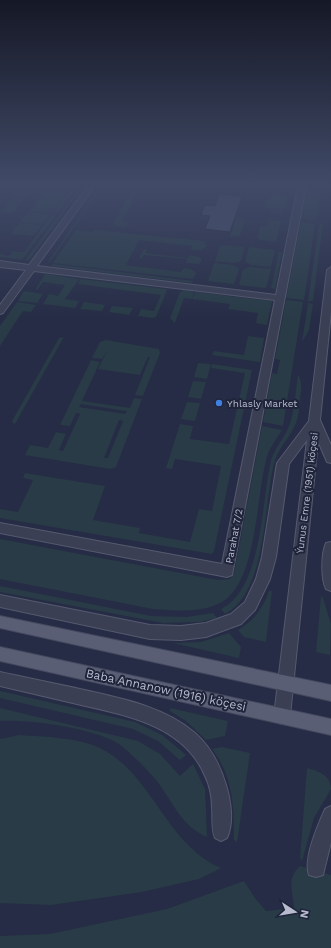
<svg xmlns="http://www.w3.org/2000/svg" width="331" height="948" font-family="'Work Sans',sans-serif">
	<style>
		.green { fill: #283b46; fill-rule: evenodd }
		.building { fill: #454b67; stroke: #21263c }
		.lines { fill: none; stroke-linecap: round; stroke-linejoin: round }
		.minor-casing { stroke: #565a6f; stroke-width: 2 }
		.major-casing { stroke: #44485e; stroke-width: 2 }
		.minor { fill: #3a3f54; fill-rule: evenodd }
		.major { fill: #595e74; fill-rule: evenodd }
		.shop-dot { fill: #3f7fe0; stroke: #1f243a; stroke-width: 1.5 }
		.labels { text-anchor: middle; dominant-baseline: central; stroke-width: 4; stroke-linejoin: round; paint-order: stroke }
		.poi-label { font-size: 10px; fill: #b8bbce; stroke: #1f243a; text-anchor: start }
		.street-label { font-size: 10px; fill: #b8bbce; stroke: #1f243a }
		.near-street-label { font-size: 12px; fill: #b8bbce; stroke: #1f243a }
	</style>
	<rect width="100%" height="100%" fill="#262c45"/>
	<path class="green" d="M100,186H103L50,262H48Z
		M135,186H141L121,221L128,222L129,224L125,227L115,226L113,223Z
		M308,186H321L316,220L301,219Z
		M22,187L34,188L22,202L10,201Z
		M46,190L67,192L51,213L29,211Z
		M69,191L73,192L22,260L0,257V253L7,256L11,255L12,251L24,252Z
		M76,192L78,193L29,260H25Z
		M274,195L287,196L283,215L270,213L271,209L266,206L268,196Z
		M9,202L21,203L12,214L0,213Z
		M28,212L51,214L43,224L20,222Z
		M236,219L245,220L240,236L230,237Z
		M268,220L281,221L276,242L261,240L257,238L260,227L267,225Z
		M301,222L315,224L304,300L286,298Z
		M19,223L42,225L34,236L10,234Z
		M319,224H323L313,301H308Z
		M76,230L93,232L95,230L203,241L207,245C204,251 198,251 191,250L192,246L139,240L126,265L181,272L184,268L191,269L196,273L193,279L53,263Z
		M225,245L245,247L241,261L234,263L215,261L220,246Z
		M249,247L275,250L271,267L251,265L245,261Z
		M144,249H147L145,253L188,258L189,255L200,257L202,260L199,264L186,263L187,259L144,255L142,258H139Z
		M279,251L282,253L275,289L271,288Z
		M214,263L233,265L239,269L234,284L208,281Z
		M53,264L193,281L192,283L51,266Z
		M250,267L271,269L266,288L239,285L243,270Z
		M45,274L79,279L65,299L79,301L75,308L43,304L49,294L58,296L65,285L43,282L38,289L35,290Z
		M81,279L166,289L167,290L156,317L153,318L138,316L141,309L154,311L161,295L78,284Z
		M184,290L194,292L192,299L184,298L175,323L170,318L180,292Z
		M24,291L43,294L37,303L18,301Z
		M195,292L272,301L267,325L256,323L258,313L228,309L230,304L192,299Z
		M286,300L303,302L283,426L263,422L272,373L277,374L280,360L275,359Z
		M17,302L36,305L31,312L23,311L0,346V326Z
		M84,302L105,305L102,311L80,309Z
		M308,303L313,304L309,330L302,342Z
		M112,306L133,308L129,315L109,312Z
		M248,336L264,338L260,362L212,355L214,351L244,355Z
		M64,337L15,424L13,423L12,421L59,338Z
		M106,340L159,349L160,353L143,396L135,395L150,357H148L140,375L98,369L107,351L102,359L92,358L100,342Z
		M91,360L100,362L82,401L130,408L134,398L142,399L116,467L110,469L25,455L30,445L48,448L56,432L66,434L59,450L63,451L80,414L76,413L70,426L60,425ZM81,404L126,411H127L125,414L79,407ZM119,420L123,421L108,458H104Z
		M198,363L211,364L207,379L194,377Z
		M212,364L252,370L214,551L212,554L0,518V509L18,512L33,480L23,478L25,473L105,486L93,520L140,528L139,533L190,542L199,509L212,511L221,466L175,459L172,469L166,468L180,424L193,426L190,439L229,444L245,373L211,368Z
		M298,375C303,383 301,390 300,399C299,406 299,415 296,423C291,436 280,446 275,460C263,501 268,592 225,614L221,609C263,588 261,502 271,461C274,448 284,439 289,426C295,411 295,392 298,375Z
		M193,381L206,382L201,399L188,397Z
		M187,402L200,403L195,421L181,419Z
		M262,426L282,430C277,438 270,447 267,457C256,493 258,581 222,602C202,613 176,611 153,609L0,579V539L218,580L230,579L234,574Z
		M0,586L151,616L186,617L213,613L217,618L200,622L163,623L0,592Z
		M269,591H272L266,642L244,637L238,630C254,621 263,608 269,591Z
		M321,596L323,598L331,624L330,655L316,652Z
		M229,633L241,647L239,658L173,643L201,642Z
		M0,691L135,722L162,735L186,755L180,760L158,741L133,729L0,698Z
		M0,708L138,741L160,754L180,776L193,764L205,789L207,837C182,826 175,806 159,784C153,775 128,750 119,744C94,728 29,719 0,721Z
		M170,708L228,721L225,736L206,740L186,721L170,711Z
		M19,735C46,737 75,737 100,748C153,774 166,845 221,868L199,879L142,892L51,905L0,903V739Z
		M222,747L250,753L237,842L234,840C234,807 233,776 212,749Z
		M307,768C318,771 331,775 331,789L314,818L302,861L300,858Z
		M300,866L331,875V948H0V936L50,934L167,909L244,881L255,898L266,911L294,908C293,891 286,879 300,866Z"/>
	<path class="building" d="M219,194L242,196L230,232L205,229L210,216L201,215L205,205L215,206Z"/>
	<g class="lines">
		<g class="minor-casing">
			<path id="minor" d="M88,186H95L37,266L276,295L298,186H306L232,575L227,577L0,533V523L222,564L275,300L34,271L3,313L0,314V305L26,270L0,267V261L29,265Z
				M331,267V312L320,420L331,445V463L327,462L318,441L290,716L288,722L282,724L276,722L274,716L307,440L289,464L276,557L270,579L255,610L241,624L206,637L181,640L150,639L0,607V595L150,625L181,626L206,623L231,614L245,602L256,579L262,557L277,463L309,421L327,270Z
				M331,542V591L326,589C321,579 321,554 326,543Z
				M0,672C27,678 53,683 80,689C119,698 164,706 195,733C211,747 220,765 226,785C231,801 234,823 227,838L221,841L215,838C211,829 213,819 212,808C212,797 210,786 205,776C184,725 125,715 77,704C52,698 26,692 0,686Z
				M331,806V842L323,875L316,877L309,875C303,859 318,825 325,809Z"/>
		</g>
		<g class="major-casing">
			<path id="major" d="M0,616L331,685V701L0,628Z
				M0,647L331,719V735L0,661Z"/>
		</g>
		<use href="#minor" class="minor"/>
		<use href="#major" class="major"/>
	</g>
	<linearGradient id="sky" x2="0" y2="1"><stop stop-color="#151826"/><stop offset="0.58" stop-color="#414b68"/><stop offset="1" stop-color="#414b68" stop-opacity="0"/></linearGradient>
	<rect width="331" height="319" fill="url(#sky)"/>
	<circle class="shop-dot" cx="219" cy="403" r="4"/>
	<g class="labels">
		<g class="poi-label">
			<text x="227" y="403">Yhlasly Market</text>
		</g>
		<g class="street-label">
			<text transform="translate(307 493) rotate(-83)">Ýunus Emre (1951) köçesi</text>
			<text transform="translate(234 536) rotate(-79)">Parahat 7/2</text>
		</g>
		<g class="near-street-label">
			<text transform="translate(166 690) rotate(12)">Baba Annanow (1916) köçesi</text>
		</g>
	</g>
	<g transform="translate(295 912) rotate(102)" stroke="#1f243a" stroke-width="3" paint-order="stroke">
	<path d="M0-3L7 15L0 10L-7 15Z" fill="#b8bbce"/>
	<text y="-6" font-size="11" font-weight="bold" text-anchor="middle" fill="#b8bbce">N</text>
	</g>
</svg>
